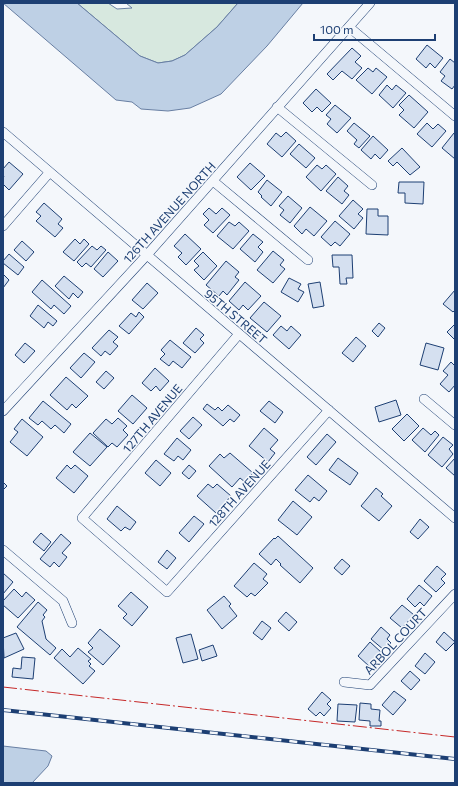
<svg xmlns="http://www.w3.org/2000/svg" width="458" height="786" font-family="Commissioner,sans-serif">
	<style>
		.green { fill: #d7e8df; stroke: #687fa3 }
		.water { fill: #bed0e5; stroke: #687fa3 }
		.building { fill: #d5e0f0; stroke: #1d3f73 }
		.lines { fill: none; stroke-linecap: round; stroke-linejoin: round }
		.minor-casing { stroke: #1d3f73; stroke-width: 10 }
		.minor { stroke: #f4f7fb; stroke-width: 9 }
		.rail-casing { stroke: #1d3f73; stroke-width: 4 }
		.rail { stroke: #f4f7fb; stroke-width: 2.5; stroke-dasharray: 8; stroke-linecap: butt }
		.power { stroke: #c62828; stroke-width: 1; stroke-dasharray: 14 3 2 3; stroke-linecap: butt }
		.labels { text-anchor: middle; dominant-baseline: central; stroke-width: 3; stroke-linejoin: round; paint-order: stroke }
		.street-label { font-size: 12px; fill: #1d3f73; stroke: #f4f7fb }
	</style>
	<rect width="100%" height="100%" fill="#f4f7fb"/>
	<path class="green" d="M77,3H108L117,9L132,8L126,3H238L217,27L185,55L172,61L158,63L140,56Z"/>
	<path class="water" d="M3,3H77L140,56L158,63L172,61L185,55L217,27L238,3H303L267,46L221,94L190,108L168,111L141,109L132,102L116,100Z
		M3,746L46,751L52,756L48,766L32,783H3Z"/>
	<path class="building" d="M427,45L443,58L435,68L430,63L426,68L416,59Z
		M352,48L361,56L355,62L362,68L352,79L342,71L333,80L327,74Z
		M450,59L455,63V85L452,89L441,81L445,76L440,72Z
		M368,68L373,72L376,68L387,77L372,94L356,80Z
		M387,85L392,90L396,85L406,93L393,108L379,95Z
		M316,89L331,103L322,112L317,107L312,112L303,103Z
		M409,95L428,112L414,128L399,115L404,110L399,105Z
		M335,105L351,118L337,133L327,124L331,119L326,115Z
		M354,123L370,136L359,148L354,144L357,140L347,131Z
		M427,123L433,129L438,124L446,131L432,147L417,134Z
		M286,132L296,141L282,157L267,144L276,133L281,137Z
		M454,133L455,134V159L442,148Z
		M373,136L388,150L380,159L375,154L371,159L361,150Z
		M299,144L315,158L306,168L290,154Z
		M402,148L420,167L410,175L397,162L393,166L388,161Z
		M9,162L23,174L9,190L3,184V178L4,177L3,175V169Z
		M250,163L265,176L251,190L237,177Z
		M317,165L322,169L326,165L336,174L321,191L306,177Z
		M338,177L348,186L344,191L349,195L342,204L326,191Z
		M267,180L282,192L271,206L261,197L262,196L258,192Z
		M399,182H424L423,204L405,203V193H398Z
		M288,196L302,208L290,223L280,215L284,210L279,206Z
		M353,200L363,209L358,214L363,218L354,229L339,216Z
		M44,203L62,219L58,224L63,228L55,237L36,221L41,216L36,212Z
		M310,207L327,221L314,236L306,229L302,234L294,226Z
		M209,208L216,214L222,208L230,215L213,233L204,225L209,220L203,214Z
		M367,209H378V216H388V235L366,234Z
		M335,221L350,234L340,246L335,242L331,246L321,237Z
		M229,222L235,226L239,222L249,231L233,249L217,236Z
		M185,234L201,249L186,265L178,257L182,253L174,246Z
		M253,234L263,242L258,247L263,252L255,262L240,249Z
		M75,239L80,244L84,239L89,244L74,261L63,252Z
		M22,241L34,252L26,261L14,250Z
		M92,246L97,250L101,246L106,250L91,267L86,263L82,267L77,262Z
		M273,251L284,260L280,265L285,269L273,283L257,270Z
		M108,252L118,261L103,277L94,269Z
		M203,252L217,266L204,280L194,270L199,266L194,261Z
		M9,254L24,267L18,275L3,263V261Z
		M332,255H352L353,278H346L347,284H340L339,267H333Z
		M226,261L239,272L235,277L239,280L227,295L223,291L219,296L206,285Z
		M3,274L9,280L3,288Z
		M64,276L83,292L78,298L73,293L69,299L55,286Z
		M289,278L301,284L298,289L304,292L298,302L281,292Z
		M42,280L71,306L64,314L54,305L51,309L32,292Z
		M245,282L261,296L248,310L243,305L239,310L229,301Z
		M320,282L324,306L313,308L308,284Z
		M147,283L158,293L143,309L132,300Z
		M455,290V310L453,312L443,304Z
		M264,302L281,316L267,332L250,318Z
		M38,305L57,321L53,326L48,322L44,328L30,316Z
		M139,312L144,317L129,334L119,326L131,313L136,317Z
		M379,323L385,328L378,337L372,331Z
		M455,324V340L447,332Z
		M281,326L287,331L291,326L301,335L289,349L273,335Z
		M196,328L204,335L200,339L204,343L195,353L183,343Z
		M109,330L118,337L113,342L118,346L110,355L105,351L101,356L92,348Z
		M356,337L366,346L353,362L342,353Z
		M170,340L191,357L182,368L173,361L169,366L160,359L165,354L161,350Z
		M25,343L35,351L24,363L15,355Z
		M426,343L444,348L438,370L420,365Z
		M84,353L95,362L81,378L70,368Z
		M451,362L455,366V385L449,392L440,384L448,375L443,371Z
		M155,368L169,381L160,391L156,386L151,391L142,383Z
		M106,371L114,378L104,389L96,382Z
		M66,377L88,396L76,408L72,404L67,410L50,395Z
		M132,395L147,408L133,424L118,411Z
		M396,400L401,415L379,422L375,407Z
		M43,401L71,424L64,433L55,425L51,429L42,421L38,425L29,418Z
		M269,401L283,412L275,423L260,411Z
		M207,404L215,410L218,407L222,411L228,405L240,415L234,422L230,419L223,426L203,409Z
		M407,414L419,426L404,441L392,429Z
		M193,417L202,425L189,439L180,431Z
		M118,418L127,426L123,430L128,435L117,447L112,443L108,447L93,433L106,419L112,424Z
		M22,419L43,437L27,456L10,442L18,432L14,429Z
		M264,428L278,440L270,449L275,453L268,462L249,446Z
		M423,428L431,435L435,431L439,435L425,452L412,440Z
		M90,433L107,447L90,466L73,452Z
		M327,434L336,442L316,465L307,457Z
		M443,437L453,445L449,449L453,454L442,467L428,455Z
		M177,438L191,450L183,460L178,456L174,461L164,454Z
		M230,453L253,473L245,482L240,478L232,487L209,466L220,454L224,458Z
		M338,458L358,473L350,485L329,470Z
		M455,458V476L446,468Z
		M156,460L171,473L160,486L145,473Z
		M67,465L71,469L75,465L88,476L74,493L56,478Z
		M189,465L196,471L189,479L182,473Z
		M308,475L327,491L319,501L314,497L310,502L295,490Z
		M3,482L7,486L3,490Z
		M208,484L213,488L217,484L231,496L216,513L197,496Z
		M376,488L383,494L381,496L392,506L379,521L361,506Z
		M293,501L312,517L297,535L278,520Z
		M117,506L136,522L130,530L125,527L121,531L107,519Z
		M194,516L204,524L189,542L179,533Z
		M420,519L429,527L418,539L410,532Z
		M41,533L51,542L44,551L33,542Z
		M61,534L71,543L62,553L67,557L59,567L54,562L50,567L40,559Z
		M278,536L313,568L300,583L280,565L281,564L276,559L271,565L259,554L274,538L275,539Z
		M167,550L176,558L167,569L158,562Z
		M342,559L350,566L342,575L334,568Z
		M254,563L267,574L263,579L268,583L255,596L251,593L247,597L234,586Z
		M437,566L446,574L441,579L445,583L436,592L424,581Z
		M3,573L13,582L3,594Z
		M419,585L432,596L424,606L420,602L415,607L407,599Z
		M14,589L22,597L26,592L35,600L18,618L3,605V601Z
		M131,592L148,607L132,626L123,618L127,614L118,606Z
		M224,596L231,604L229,606L237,616L222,629L207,610Z
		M38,602L47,610L43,615L45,617L42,621L46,639L56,648L50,655L17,627Z
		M402,605L414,615L402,628L390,618Z
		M286,612L297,622L289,631L278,621Z
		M262,621L271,628L262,640L253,633Z
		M381,627L390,635L387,639L391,643L384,650L371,639Z
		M100,629L120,646L103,665L88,652L93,648L88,643Z
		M444,632L455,642L446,651L436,642Z
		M16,633L24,649L4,658L3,638Z
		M191,634L198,659L183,663L176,638Z
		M370,642L382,653L370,667L358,656Z
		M213,645L217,656L202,661L199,650Z
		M78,648L91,659L88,661L91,664L89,666L95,671L83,684L54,658L62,649L70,657Z
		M425,653L435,662L425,674L415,666Z
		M22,657L35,658L33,679L12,677L13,668L21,669Z
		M410,671L420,680L411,690L401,681Z
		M394,691L406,700L393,715L382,705Z
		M322,692L331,700L327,704L331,708L324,716L320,712L316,716L308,709Z
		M360,703L371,704V709L380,710L379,721H381V726H370V721L359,720Z
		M338,704L357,705L355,722L337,721Z"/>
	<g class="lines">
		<g class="minor-casing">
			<path id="minor" d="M349,27L455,116
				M277,107L372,185
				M3,132L455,518
				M213,181L308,260
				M3,226L49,173
				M239,334L82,518L167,592L329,410
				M424,399L455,425
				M3,411L146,256L370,3
				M3,550L63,601L72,623
				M344,682L370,685L455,594"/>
		</g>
		<use href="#minor" class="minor"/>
		<g class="rail-casing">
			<path id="rail" d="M3,710L455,759"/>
		</g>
		<use href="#rail" class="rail"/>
		<path class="power" d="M3,687L455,737"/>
	</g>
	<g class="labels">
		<g class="street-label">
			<text transform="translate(169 212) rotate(-48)">126TH AVENUE NORTH</text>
			<text transform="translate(236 316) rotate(40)">95TH STREET</text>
			<text transform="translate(152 418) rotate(-50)">127TH AVENUE</text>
			<text transform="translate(239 493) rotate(-48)">128TH AVENUE</text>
			<text transform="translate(395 641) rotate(-47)">ARBOL COURT</text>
		</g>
	</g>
	<rect width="458" height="786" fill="none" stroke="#1d3f73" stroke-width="8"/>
	<path d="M314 34v6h121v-6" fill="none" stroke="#1d3f73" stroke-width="2"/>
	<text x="320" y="34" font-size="12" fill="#1d3f73" stroke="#f4f7fb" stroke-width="3" paint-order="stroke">100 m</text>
</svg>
